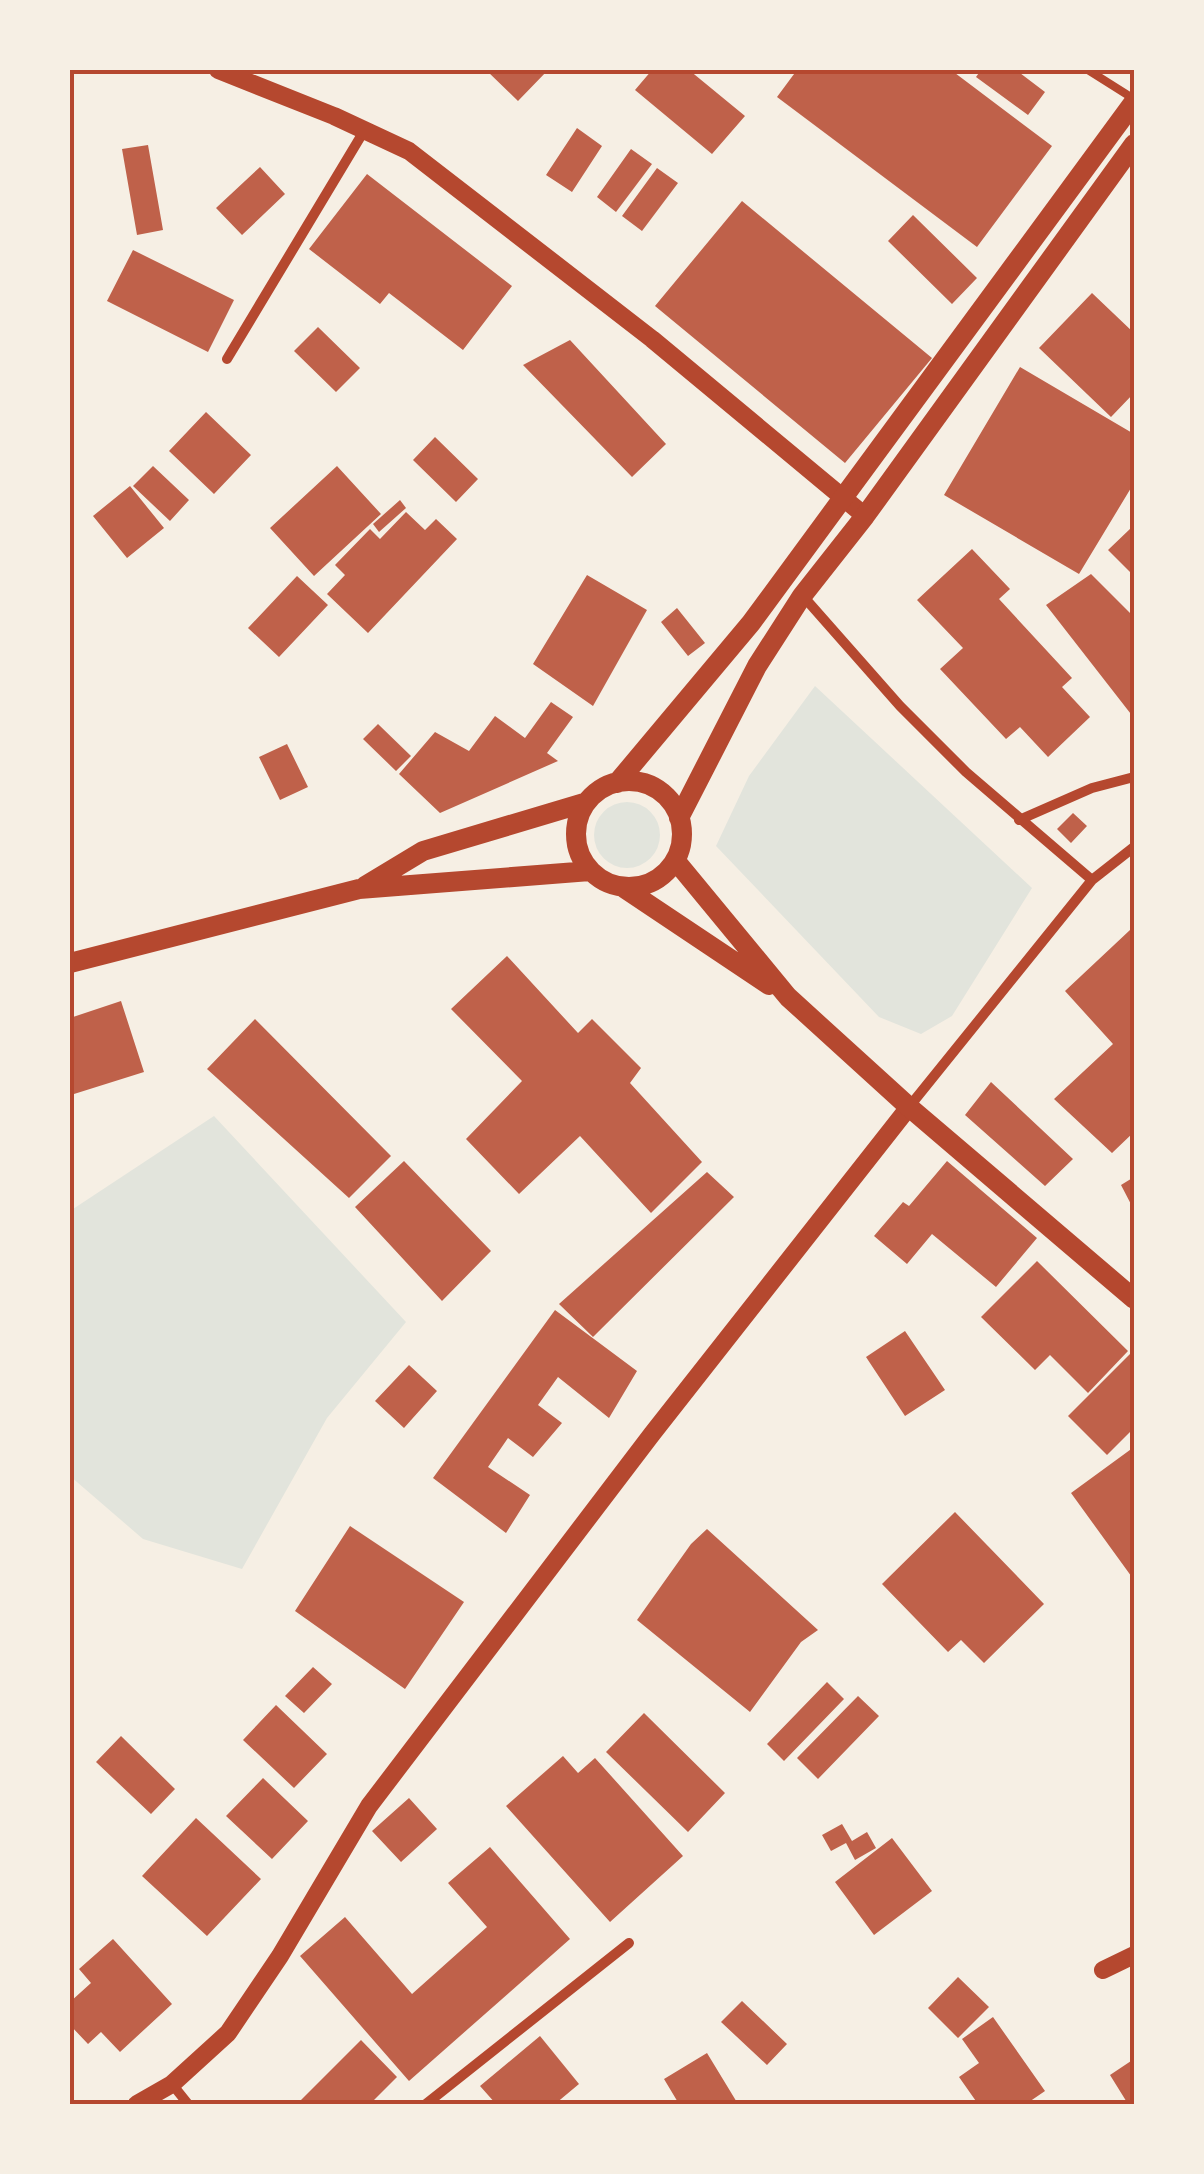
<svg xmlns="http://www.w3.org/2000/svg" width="1204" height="2174" font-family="'Open Sans',sans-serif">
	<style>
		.green { fill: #e2e4dc }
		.building { fill: #bf614a }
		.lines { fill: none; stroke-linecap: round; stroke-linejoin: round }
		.service { stroke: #b5482f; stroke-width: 8 }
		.minor { stroke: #b5482f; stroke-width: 10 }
		.tertiary { stroke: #b5482f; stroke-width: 18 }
		.secondary { stroke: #b5482f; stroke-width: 20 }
		.neatline { fill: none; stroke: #b5482f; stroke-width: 4 }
	</style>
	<rect width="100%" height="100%" fill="#f6efe4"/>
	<path class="green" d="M815,686L1032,888L952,1016L921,1034L879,1017L716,846L749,776Z
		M594 835a33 33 0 1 1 66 0a33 33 0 1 1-66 0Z
		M214,1116L406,1322L327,1418L242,1569L143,1539L70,1476V1211Z"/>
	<path class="building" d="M486,70H548L518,101Z
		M652,70H689L745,116L712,154L635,90Z
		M797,70H951L1052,146L977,247L777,97Z
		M981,70H1016L1045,92L1028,115L976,77Z
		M577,128L602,146L572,192L546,175Z
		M148,145L163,230L137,235L122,149Z
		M631,149L652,164L616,212L597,197Z
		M260,167L285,194L242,235L216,208Z
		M657,168L678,183L642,231L622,216Z
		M367,174L512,286L463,350L389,293L380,304L309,249Z
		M742,201L932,358L845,463L655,306Z
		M913,215L977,278L952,304L888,241Z
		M133,250L234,300L208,352L107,301Z
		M1092,293L1134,333V393L1111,417L1039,348Z
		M318,327L360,368L336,392L294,351Z
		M570,340L666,444L632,477L523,365Z
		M1020,367L1134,434V483L1079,574L944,495Z
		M206,412L251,455L214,494L169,451Z
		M435,437L478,479L456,502L413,460Z
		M153,466L189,500L170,521L133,486Z
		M337,466L381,514L314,576L270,528Z
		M130,486L164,528L127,558L93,516Z
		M400,500L406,508L379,532L373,524Z
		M406,512L425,530L436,519L457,539L368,633L327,594L345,575L335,565L370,529L380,539Z
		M1131,528L1134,531V576L1108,550Z
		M972,549L1010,589L999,599L1072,678L1062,687L1090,717L1048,757L1020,727L1006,739L940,669L963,648L917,600Z
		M1091,574L1134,617V718L1046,605Z
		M587,575L647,610L593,706L533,664Z
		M297,576L328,605L279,657L248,628Z
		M677,608L705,643L688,656L661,622Z
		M551,702L573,717L547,753L558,761L440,813L399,774L435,732L469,751L495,716L525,738Z
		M378,724L411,756L396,771L363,739Z
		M287,744L308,787L280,800L259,757Z
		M1073,813L1087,826L1071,843L1057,829Z
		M1130,930L1134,934V1132L1112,1153L1054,1099L1113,1044L1065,991Z
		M507,956L578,1033L592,1019L641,1068L630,1083L702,1162L651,1213L580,1136L519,1194L466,1139L522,1081L451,1009Z
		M121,1001L144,1072L74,1094L70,1081V1018Z
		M255,1019L391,1156L349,1198L207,1069Z
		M991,1082L1073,1159L1045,1186L965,1115Z
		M404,1161L491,1251L442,1301L355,1207Z
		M947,1161L1037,1238L996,1287L932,1234L907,1264L874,1236L903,1202L909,1206Z
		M707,1172L734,1197L593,1337L559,1304Z
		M1134,1177V1210L1121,1185Z
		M1037,1261L1128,1351L1088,1393L1050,1355L1035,1370L981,1317Z
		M555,1310L637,1371L609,1418L558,1377L538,1405L562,1423L533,1457L508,1438L488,1467L530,1495L506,1533L433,1478Z
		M905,1331L945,1390L905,1416L866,1357Z
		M1134,1350V1428L1107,1455L1068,1416Z
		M409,1365L437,1391L404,1428L375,1401Z
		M1134,1447V1580L1071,1493Z
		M955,1512L1044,1604L984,1663L961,1640L948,1652L882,1584Z
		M350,1526L464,1602L405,1689L295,1611Z
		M707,1529L818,1630L801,1642L750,1712L637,1620L691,1544Z
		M313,1667L332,1684L304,1713L285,1696Z
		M827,1682L844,1699L784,1761L767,1744Z
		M858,1696L879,1716L818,1779L797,1758Z
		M276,1705L327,1754L294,1788L243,1740Z
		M644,1713L725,1793L688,1832L606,1752Z
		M121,1736L175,1789L151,1814L96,1762Z
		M563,1756L578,1773L595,1758L683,1856L610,1922L506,1806Z
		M263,1778L308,1821L272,1859L226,1816Z
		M409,1798L437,1829L401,1862L372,1831Z
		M196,1818L261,1879L207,1936L142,1876Z
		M842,1824L852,1841L867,1832L876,1848L855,1860L846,1843L831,1851L822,1835Z
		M892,1838L932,1891L874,1935L835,1882Z
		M490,1847L570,1939L409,2081L300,1956L345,1917L412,1994L487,1927L448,1883Z
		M113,1939L172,2004L120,2052L101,2032L88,2044L70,2025V2002L91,1983L79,1969Z
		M958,1977L989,2007L958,2038L928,2008Z
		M742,2001L787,2044L767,2065L721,2022Z
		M993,2017L1045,2091L1026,2104H978L959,2077L979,2063L962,2039Z
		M540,2036L579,2084L555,2104H496L480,2086Z
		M361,2040L397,2077L370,2104H305L301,2100Z
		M707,2053L738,2104H679L664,2079Z
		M1134,2059V2100L1128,2104L1110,2075Z"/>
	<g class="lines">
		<path class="service" d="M1088,70L1134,99"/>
		<path class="minor" d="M227,359L364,131
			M803,596L900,706L966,772L1092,880
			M1019,820L1092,788L1134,777
			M909,1107L1092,880L1134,847
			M172,2084L188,2104
			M426,2104L629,1943"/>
		<path class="tertiary" d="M218,70L334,116L409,151L652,339L865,516
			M1103,1970L1134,1955
			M137,2104L172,2084L228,2033L280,1956L369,1806L652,1434L909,1107"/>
		<path class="secondary" d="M576 834a53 53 0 1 1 106 0a53 53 0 1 1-106 0Z
			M617,783L751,623L1134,102
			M679,818L757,666L802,596L865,516L1134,144
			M675,860L788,997L909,1107L1134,1299
			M365,886L423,851L587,802
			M624,888L769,985
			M70,963L359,889L590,871"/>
	</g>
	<rect width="1204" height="2174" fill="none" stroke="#f6efe4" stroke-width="145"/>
	<rect x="72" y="72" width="1060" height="2030" class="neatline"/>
</svg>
